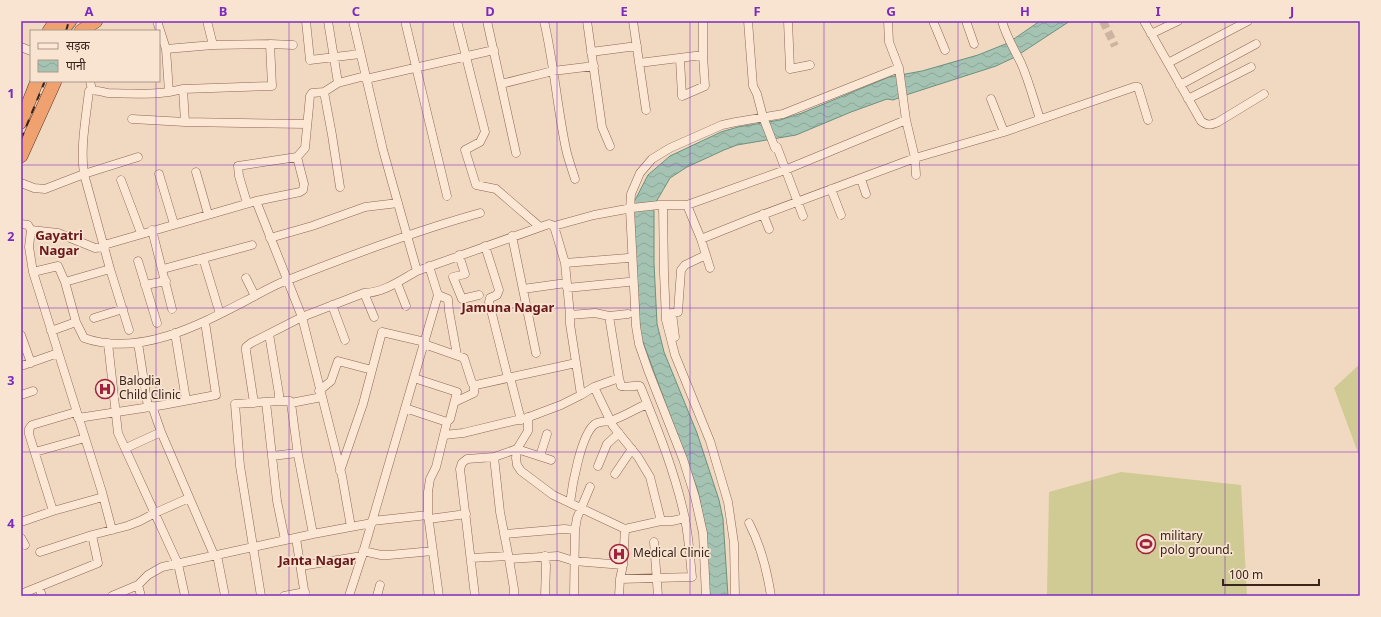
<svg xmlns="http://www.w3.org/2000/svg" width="1381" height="617" font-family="Georgia,'Noto Sans Devanagari',serif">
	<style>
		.pitch { fill: #d0ca94 }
		.water { fill: url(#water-waves); stroke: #6a927f }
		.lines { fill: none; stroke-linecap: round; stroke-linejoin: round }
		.minor-tunnel { stroke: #ccb4a0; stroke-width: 8; stroke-dasharray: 8 4; stroke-linecap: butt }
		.minor-casing { stroke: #8c6757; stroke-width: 9 }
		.trunk-casing { stroke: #59372b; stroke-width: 14 }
		.minor { stroke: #fbe7d4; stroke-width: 8 }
		.trunk { stroke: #efa270; stroke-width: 13 }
		.rail { stroke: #3a241c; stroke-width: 2; stroke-dasharray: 7 7; stroke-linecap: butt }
		.grid { fill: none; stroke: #7b2cbf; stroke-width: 1; stroke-opacity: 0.55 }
		.labels { text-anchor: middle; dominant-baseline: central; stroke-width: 3.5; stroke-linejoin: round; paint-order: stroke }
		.poi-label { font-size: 12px; fill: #3a241c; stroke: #f8e4d1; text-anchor: start }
		.neighbourhood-label { font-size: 13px; font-weight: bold; fill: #6a1819; stroke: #f8e4d1 }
		.neatline { fill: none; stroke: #7b2cbf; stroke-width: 1.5 }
		.grid-label { font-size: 13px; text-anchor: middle; font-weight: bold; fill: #7b2cbf }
	</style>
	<defs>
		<pattern id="water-waves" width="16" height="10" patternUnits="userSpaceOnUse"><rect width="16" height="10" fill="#a4c3b3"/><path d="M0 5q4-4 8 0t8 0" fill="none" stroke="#8ea799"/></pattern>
	</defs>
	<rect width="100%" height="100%" fill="#f1d8c1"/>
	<path class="pitch" d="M1360,364V458L1334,388Z
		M1121,472L1241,485L1247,596H1047L1049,492Z"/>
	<path class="water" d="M1040,21H1070L1015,57L996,66L909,94L893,100L887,99L851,112L796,135L737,145L724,150L687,167L670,178L656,202L654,210V263L657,324L664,352L697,433L719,500L723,519L728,596H709L707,537L698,491L640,334L632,206L648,175L670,156L721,132L738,127L780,120L802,113L889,77L922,71L978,55L1008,43Z"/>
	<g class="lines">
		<path class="minor-tunnel" d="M1103,21L1115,46"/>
		<g class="minor-casing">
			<path id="minor" d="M157,21L166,49
				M207,21L213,45
				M306,21L310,60L360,54
				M328,21L338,83
				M353,21L383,150L417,271
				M405,21L447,196
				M457,21L485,132L480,142L465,150L476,185L496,189L540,227
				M487,21L516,153
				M544,21C554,63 557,107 566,149C568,159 572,169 575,179
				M587,21L602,127L610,146
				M633,21L646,110
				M748,21L753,86L757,94L763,117L775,148
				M788,21L790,69L810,65
				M888,21L889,42L899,68L906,120L915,158L916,175
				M933,21L945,50
				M966,21L974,44
				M1002,21C1006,36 1014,49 1021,63C1029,81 1034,101 1040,119
				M1144,21L1201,121C1207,126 1211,125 1218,122L1264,94
				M1151,34L1178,21
				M270,44L293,45
				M21,47L31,51
				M591,52L637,46
				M680,59L682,96L705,86L703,55V21
				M639,63L703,55
				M1168,63L1248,21
				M366,79L494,50
				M90,81L92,90
				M501,84L553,71L594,66
				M1180,85L1256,44
				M183,89L272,86L270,44L213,45L166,49L169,92L183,89L185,122
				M324,92L332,135L340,187
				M991,99L1004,132
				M1188,99L1251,67
				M132,119L185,122L307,124
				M777,147L803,216
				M196,172L208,214
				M159,174L174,224
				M861,179L866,194
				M121,180L141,233
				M21,183L34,188L45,189L84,174C80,148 86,117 89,91C95,89 102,92 108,93C128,94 149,95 169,92
				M831,189L841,215
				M256,201L302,317L342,476L351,527
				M247,203L239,176L238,166L297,157
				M663,205L664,273L666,320L675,355L710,441L728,502L734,543L735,596
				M687,205L701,239L710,268
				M763,214L769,229
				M21,224L28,225L31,230L29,247L33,272L102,492L112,530
				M554,226L594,215L632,208L659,205H687L785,170L906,120
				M31,230L58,233L95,248L105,247
				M152,230L172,309
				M512,236L536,353
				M270,238L312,226L365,207L398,203
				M701,239L751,219L915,158L1004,132L1134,87H1138L1148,120
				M104,245L256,201L300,192L303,190L304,184L297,157L305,148L310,96L312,93L324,92L338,83L365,76
				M485,246L499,290L497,295L490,298L489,302L508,378
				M459,255L465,274L453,277L462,299L479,295
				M203,258L220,314
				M138,261L157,323
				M565,263L628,258
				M110,269L84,174L138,157
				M163,269L252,245
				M33,272L58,266L65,282
				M246,278L255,296
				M397,283L406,306
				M145,285L166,281
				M567,288L628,282
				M523,289L566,283
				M364,293L374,317
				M438,295L448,299L449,311L457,355
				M332,305L345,340
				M570,315L595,313L609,316L628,314
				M609,316L619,378L621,386C627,388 633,385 640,386L641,388C658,430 676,475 685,519C689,539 690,558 692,577L620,579
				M94,318L123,309
				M129,330L110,269L65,282L76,322L84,338C141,358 203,323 253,297C264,291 276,284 288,280C351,255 415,231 480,213
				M51,331L76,322
				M175,333L186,400
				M21,335L31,363
				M675,337L672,313L678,312L681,270L685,265L706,255
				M108,343L118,433L178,564L185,596
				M138,343L148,407
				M424,344L464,358L472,383L476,385L576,363
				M21,366L58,353
				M510,377L521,420
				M414,378L457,392L450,419L447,422
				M594,387L619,378
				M319,391L331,381L338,361L372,370
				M21,395L33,391
				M581,395L594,387L613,426L638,457L650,477L661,521
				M279,401H290L291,403L298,455L313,534
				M266,402L277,501L285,540
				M455,402L474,393V385
				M254,403L246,351V347L251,343L302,317L364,293C383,293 401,280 417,271L549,224L554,226L565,263L570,315V324L581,395L561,405L521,420H517L463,433L444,435
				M291,403L322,397
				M152,406L161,432
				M405,408L447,422L436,467L430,479L428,492V515L439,596
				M76,412L32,425L29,429V434L53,511L103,497
				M528,417V431L517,449L516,458L517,465L521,471L553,495L625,529L661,521H672L685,518
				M78,418L163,405L216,395L205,322
				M126,448L161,432L214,555
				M35,452L85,438
				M272,456L297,453
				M540,456L547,434
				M494,457L517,449L551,460
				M598,466L607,444L619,433
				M340,471L363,404L382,332L425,342
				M615,474L632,449
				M570,503C572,486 581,434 595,424C600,421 606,422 610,421C623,417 635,409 647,404
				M429,519L466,514
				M372,521L428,515
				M21,522L53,511
				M749,523C761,546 767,570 771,596
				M504,534L564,529L575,530
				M21,538L25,545
				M296,538L305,596
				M654,542L658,596
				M363,551L381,555H389L433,551
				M40,552L92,535
				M217,555L225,596
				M471,558L508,556
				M623,565L625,529
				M301,566L362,556
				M138,585L141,596
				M39,587L42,596
				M21,594L98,563L92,535L127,526L140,521L155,513L189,498
				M112,596L138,585L148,575L162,567L313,534L372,523
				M261,596L240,466L235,404L279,401V394L269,334
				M284,596L305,592
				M349,596L362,556L438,295L429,266
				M377,596L380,585
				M475,596L460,469L462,463L467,459L494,457L500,512L509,559
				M514,596V589L509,559L558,556L574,561L623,565L620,579L619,596
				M545,596L546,566L545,556
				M574,596L575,530L577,518L590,487
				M706,596L703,533L695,497L683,459L648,370L639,344L636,326L630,209L631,194L640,173L652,159L670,148L722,125L736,122L783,114L899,68"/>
		</g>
		<g class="trunk-casing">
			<path id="trunk" d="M49,31L56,21
				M61,31L70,21
				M81,31L96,21
				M21,122L37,81
				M21,156L55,81"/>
		</g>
		<use href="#minor" class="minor"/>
		<use href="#trunk" class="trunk"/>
		<path class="rail" d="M66,31L69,21
			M21,139L45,81"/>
	</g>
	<path class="grid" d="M156,21V31M289,21V596M423,21V596M557,21V596M690,21V596M824,21V596M958,21V596M1092,21V596M1225,21V596M156,81V596M21,165H1360M21,308H1360M21,452H1360"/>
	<defs>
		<g id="hospital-ring" transform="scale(1)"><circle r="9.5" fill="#f8e4d1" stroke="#a0223f" stroke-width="1.5"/><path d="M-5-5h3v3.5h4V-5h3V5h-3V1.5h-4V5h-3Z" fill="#a0223f"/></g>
		<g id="stadium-ring" transform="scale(1)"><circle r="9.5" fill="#f8e4d1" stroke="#a0223f" stroke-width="1.5"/><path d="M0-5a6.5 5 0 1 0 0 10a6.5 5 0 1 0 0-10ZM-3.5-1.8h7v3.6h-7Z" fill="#a0223f"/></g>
	</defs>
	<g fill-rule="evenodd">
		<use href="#hospital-ring" x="105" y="389"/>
		<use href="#stadium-ring" x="1146" y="544"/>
		<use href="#hospital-ring" x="619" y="554"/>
	</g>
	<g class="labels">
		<g class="poi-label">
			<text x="119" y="382">Balodia<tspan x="119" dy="14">Child Clinic</tspan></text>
			<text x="1160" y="537">military<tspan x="1160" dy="14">polo ground.</tspan></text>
			<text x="633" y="554">Medical Clinic</text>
		</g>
		<g class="neighbourhood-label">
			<text x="59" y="236">Gayatri<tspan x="59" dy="15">Nagar</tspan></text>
			<text x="508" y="308">Jamuna Nagar</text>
			<text x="317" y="561">Janta Nagar</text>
		</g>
	</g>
	<rect width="1381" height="617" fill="none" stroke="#f8e4d1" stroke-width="44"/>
	<rect x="30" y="30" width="130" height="52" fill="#f8e4d1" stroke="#ac9789"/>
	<rect x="38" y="43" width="20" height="6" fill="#fbe7d4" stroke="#ac9789"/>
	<text x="66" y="50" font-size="12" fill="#3a241c">सड़क</text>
	<rect x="38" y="60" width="20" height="12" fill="url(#water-waves)" stroke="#ac9789"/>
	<text x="66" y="70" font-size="12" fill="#3a241c">पानी</text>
	<path d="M1223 579v6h96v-6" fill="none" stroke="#3a241c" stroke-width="2"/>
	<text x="1229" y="579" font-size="12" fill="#3a241c" stroke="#f8e4d1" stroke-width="3" paint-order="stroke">100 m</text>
	<rect x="22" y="22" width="1337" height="573" class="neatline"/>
	<g class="grid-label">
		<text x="89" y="16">A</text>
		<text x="223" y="16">B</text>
		<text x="356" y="16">C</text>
		<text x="490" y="16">D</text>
		<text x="624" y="16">E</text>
		<text x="757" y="16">F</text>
		<text x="891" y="16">G</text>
		<text x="1025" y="16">H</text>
		<text x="1158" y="16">I</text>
		<text x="1292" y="16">J</text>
		<text x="11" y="98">1</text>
		<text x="11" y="241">2</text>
		<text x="11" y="385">3</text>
		<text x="11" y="528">4</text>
	</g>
</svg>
